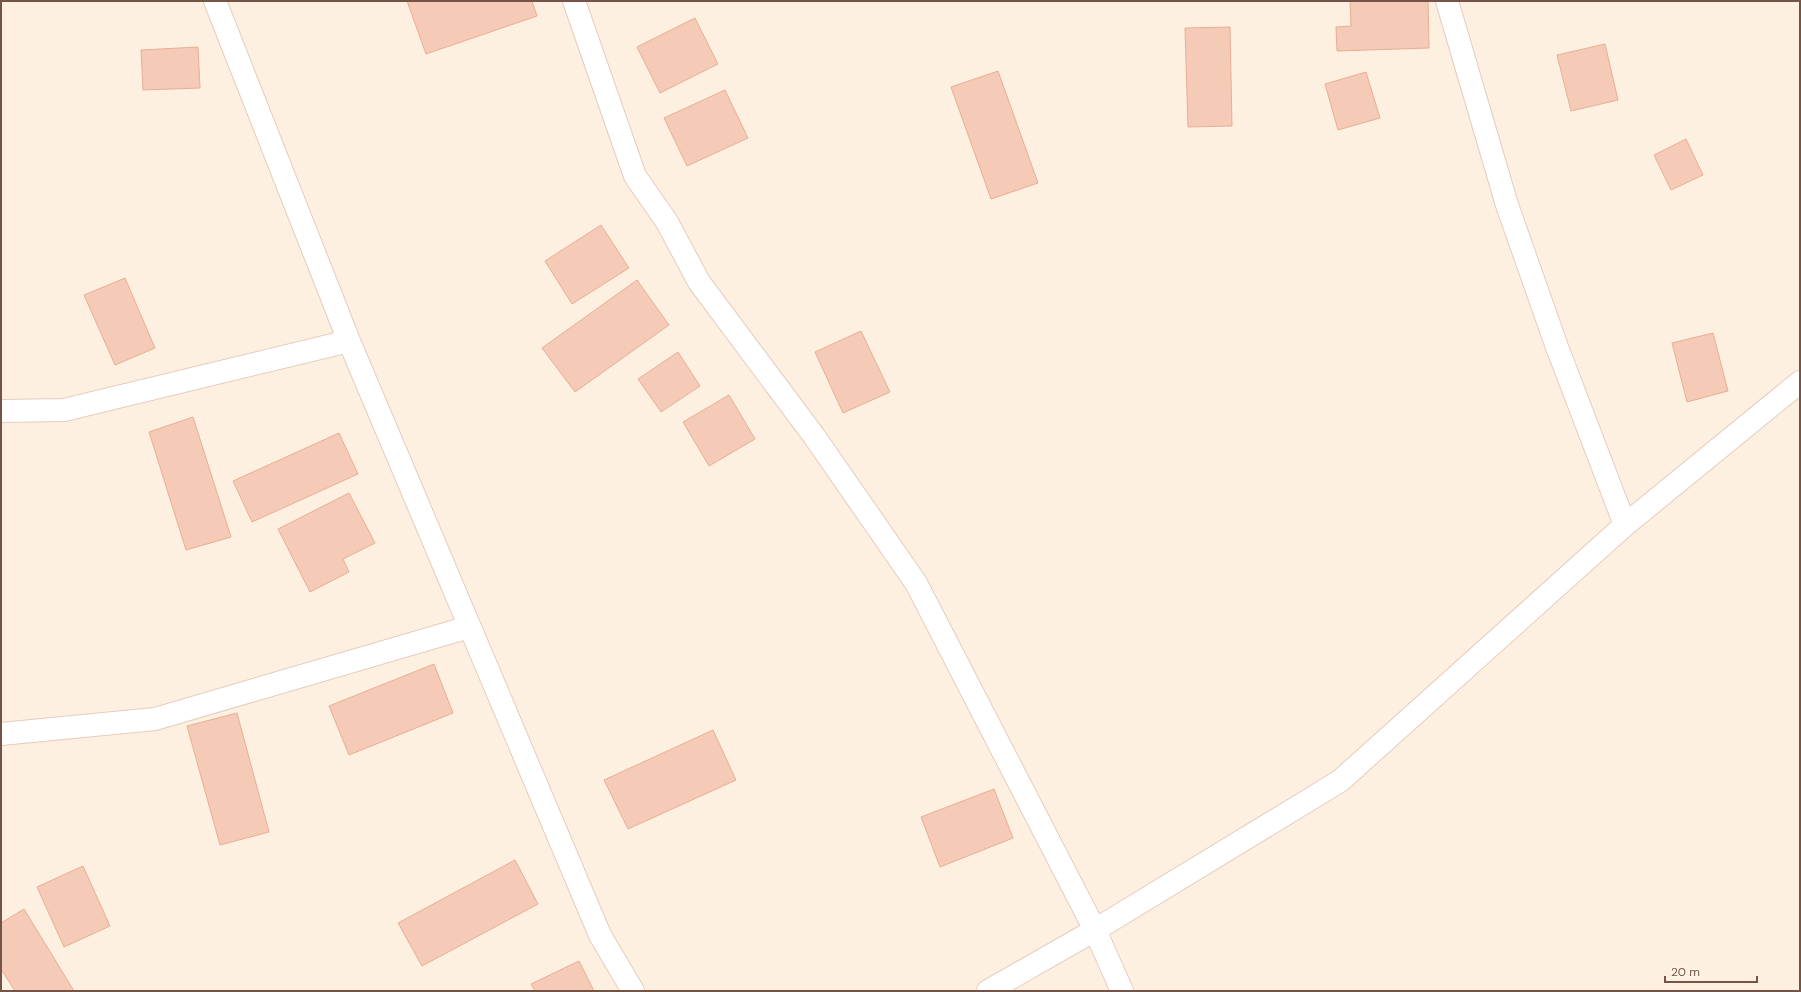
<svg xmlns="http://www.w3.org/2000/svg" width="1801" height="992" font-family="'DM Sans',sans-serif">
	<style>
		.building { fill: #f5cab6; stroke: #e8ae95 }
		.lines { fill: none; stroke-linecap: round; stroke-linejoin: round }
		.street-casing { stroke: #e4cdbe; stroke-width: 24 }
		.street { stroke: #fff; stroke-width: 22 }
	</style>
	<rect width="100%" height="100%" fill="#fef0e0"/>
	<path class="building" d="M407,1H532L537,16L426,54Z
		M1350,1H1428L1429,48L1337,51L1336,27L1351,26Z
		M695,18L718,64L660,93L637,47Z
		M1230,27L1232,126L1188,127L1185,28Z
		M1605,44L1618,100L1571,111L1557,55Z
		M198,47L200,88L143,90L141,50Z
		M998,71L1038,183L991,199L951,87Z
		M1366,72L1380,118L1338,130L1325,84Z
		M725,90L748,138L687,166L664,118Z
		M1686,139L1703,175L1671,190L1654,155Z
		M601,225L629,268L572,304L545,261Z
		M125,278L155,348L115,365L84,295Z
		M637,280L669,325L575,392L542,348Z
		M861,331L890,392L843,413L815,352Z
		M1713,333L1728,391L1687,402L1672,343Z
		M678,352L700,386L661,412L638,379Z
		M729,395L755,439L709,466L683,422Z
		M193,417L231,537L186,550L149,432Z
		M339,433L358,474L252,522L233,481Z
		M349,493L375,543L343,559L349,572L310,592L278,529Z
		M434,664L453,713L349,755L329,706Z
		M237,713L269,832L220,845L187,726Z
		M713,730L736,780L628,829L604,780Z
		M994,789L1013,838L940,867L921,817Z
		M515,860L538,904L422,966L398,923Z
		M83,866L110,926L64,947L37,887Z
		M24,909L74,991H15L1,969V923Z
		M579,961L594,991H535L531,984Z"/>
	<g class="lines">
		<g class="street-casing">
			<path id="street" d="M215,1L349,341L600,935L633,991
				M574,1L635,176L667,222L699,282L814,436L916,583L1095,930L1122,991
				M1447,1L1507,205L1557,347L1625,525
				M1,411L64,410L349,341
				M1,734L155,719L469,627
				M988,991L1095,930L1340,781L1625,525L1800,382"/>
		</g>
		<use href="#street" class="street"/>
	</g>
	<rect width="1801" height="992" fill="none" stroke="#755346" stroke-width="4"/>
	<path d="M1665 976v6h92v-6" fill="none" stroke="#755346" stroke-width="2"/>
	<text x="1671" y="976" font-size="12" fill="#755346" stroke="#fff4e7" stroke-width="3" paint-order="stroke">20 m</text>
</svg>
